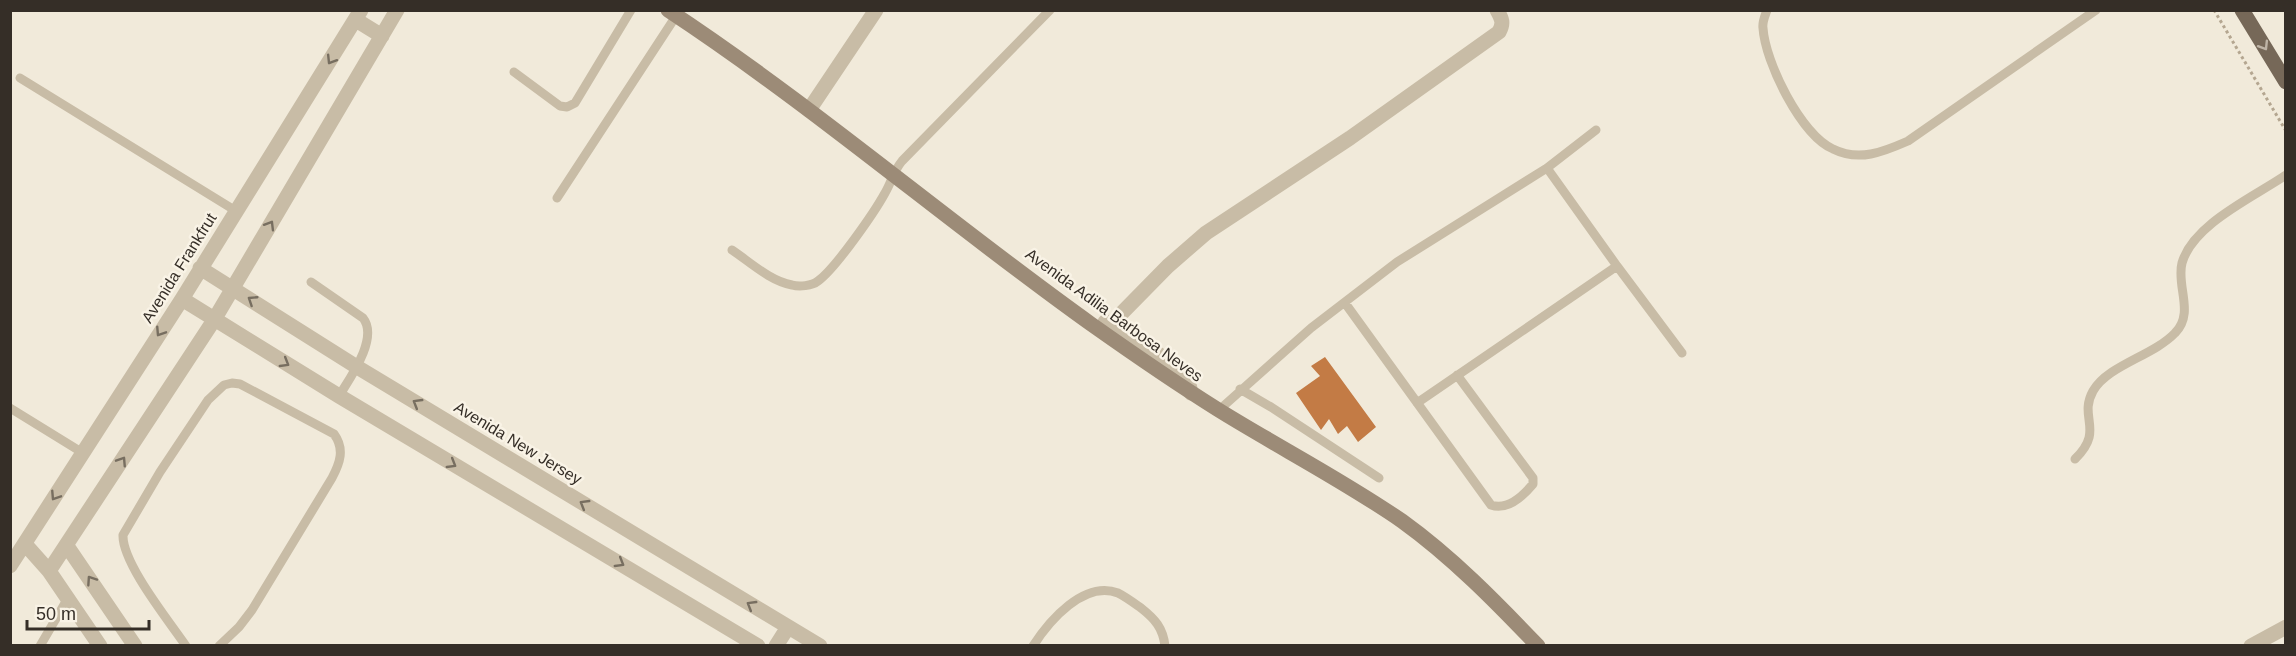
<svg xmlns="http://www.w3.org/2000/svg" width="2296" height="656" font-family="Arial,sans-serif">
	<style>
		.building { fill: #c37b45 }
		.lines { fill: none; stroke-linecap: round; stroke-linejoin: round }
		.path { stroke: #b4a690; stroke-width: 3; stroke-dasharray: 3 3; stroke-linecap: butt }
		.lane { stroke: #c8bca6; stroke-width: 9 }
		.street { stroke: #c8bca6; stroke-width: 15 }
		.secondary { stroke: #9c8b77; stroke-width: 15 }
		.primary { stroke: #766858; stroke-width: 15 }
		.oneway { stroke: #beb4a6 }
		.oneway2 { stroke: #776e60 }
		.labels { text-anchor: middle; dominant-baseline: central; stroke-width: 5; stroke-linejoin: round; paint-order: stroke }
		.street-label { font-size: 16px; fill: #352e27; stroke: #f9f3e6 }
	</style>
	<rect width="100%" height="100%" fill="#f1eada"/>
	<path class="building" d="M1325,357L1376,427L1358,442L1347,426L1338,434L1329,419L1321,430L1296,393L1320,376L1311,366Z"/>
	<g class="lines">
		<path class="path" d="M2214,10L2286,131"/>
		<path class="lane" d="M1767,10C1765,16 1762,22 1763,28C1765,62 1801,135 1833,149C1859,162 1883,152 1908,141L2096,10
			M514,72L560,106L567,107L575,103L631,10
			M20,78L236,211
			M557,198L676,16
			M732,250C750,262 770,281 792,285C799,287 812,286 818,281C835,269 874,213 885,193C892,181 893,172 902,161L1050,10
			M1617,266L1682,353
			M311,282L363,318C379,338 350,378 339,396
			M1345,303L1491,505C1508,511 1523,496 1533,484V478L1457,375
			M1240,389L1271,407L1379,478
			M1417,403L1617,266L1547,168
			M10,408L83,453
			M1219,410L1311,328L1397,262L1547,168L1596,130
			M2075,459C2105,430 2078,418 2093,391C2108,365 2153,356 2175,333C2195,313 2176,286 2182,263C2193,224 2254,197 2286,175
			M40,646L68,598
			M186,646C169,621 122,563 123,535L160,472L208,400L224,385L232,383L240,384L334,434C345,449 340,463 332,478L252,610L239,627L219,646
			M1033,646C1049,621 1084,580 1118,593C1126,597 1134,603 1141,608C1155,619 1163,628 1165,646"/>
		<path class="street" d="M356,20L382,36
			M809,110L876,10
			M200,268L357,367L820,646
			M182,299L339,396L758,646
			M1105,322L1112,323L1182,370L1187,376L1191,393
			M1112,323L1168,266L1206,233L1350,138L1499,32C1504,23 1502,19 1497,10
			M25,544L49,571L100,646
			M67,546L135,646
			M10,566L182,299L361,10
			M49,571L214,320L397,10
			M776,646L788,627
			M2251,646L2286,627"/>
		<path class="secondary" d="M668,10C815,107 948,222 1091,324C1132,353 1174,382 1217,409C1278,447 1343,480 1402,521C1452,557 1496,602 1538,646"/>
		<path class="primary" d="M2242,10L2286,82"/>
	</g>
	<defs><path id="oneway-chevron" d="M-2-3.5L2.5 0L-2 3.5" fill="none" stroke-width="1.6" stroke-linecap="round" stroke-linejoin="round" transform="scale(1.5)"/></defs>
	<use class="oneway" href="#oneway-chevron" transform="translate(2264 46) rotate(58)"/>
	<g class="oneway2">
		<use href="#oneway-chevron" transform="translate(331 60) rotate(122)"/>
		<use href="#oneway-chevron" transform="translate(270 225) rotate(-59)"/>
		<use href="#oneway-chevron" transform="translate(252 300) rotate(-147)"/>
		<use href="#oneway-chevron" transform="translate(160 332) rotate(123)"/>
		<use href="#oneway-chevron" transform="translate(285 363) rotate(31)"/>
		<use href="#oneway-chevron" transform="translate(417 403) rotate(-149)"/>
		<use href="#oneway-chevron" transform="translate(122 461) rotate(-57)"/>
		<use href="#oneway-chevron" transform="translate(452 464) rotate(31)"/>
		<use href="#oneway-chevron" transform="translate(55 496) rotate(123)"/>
		<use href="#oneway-chevron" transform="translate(584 504) rotate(-149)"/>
		<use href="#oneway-chevron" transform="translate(620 563) rotate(31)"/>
		<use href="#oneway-chevron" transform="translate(91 580) rotate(-124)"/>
		<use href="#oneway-chevron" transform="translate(751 605) rotate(-149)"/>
	</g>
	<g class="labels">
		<g class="street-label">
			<text transform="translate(179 268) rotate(-58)">Avenida Frankfrut</text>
			<text transform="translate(1114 315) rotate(36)">Avenida Adilia Barbosa Neves</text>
			<text transform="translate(518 443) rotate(31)">Avenida New Jersey</text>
		</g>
	</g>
	<rect width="2296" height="656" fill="none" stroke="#352e27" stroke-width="24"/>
	<path d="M27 620v9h122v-9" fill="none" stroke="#352e27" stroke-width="3"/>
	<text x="36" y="620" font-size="18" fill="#352e27" stroke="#f9f3e6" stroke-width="4.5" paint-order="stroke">50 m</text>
</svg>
